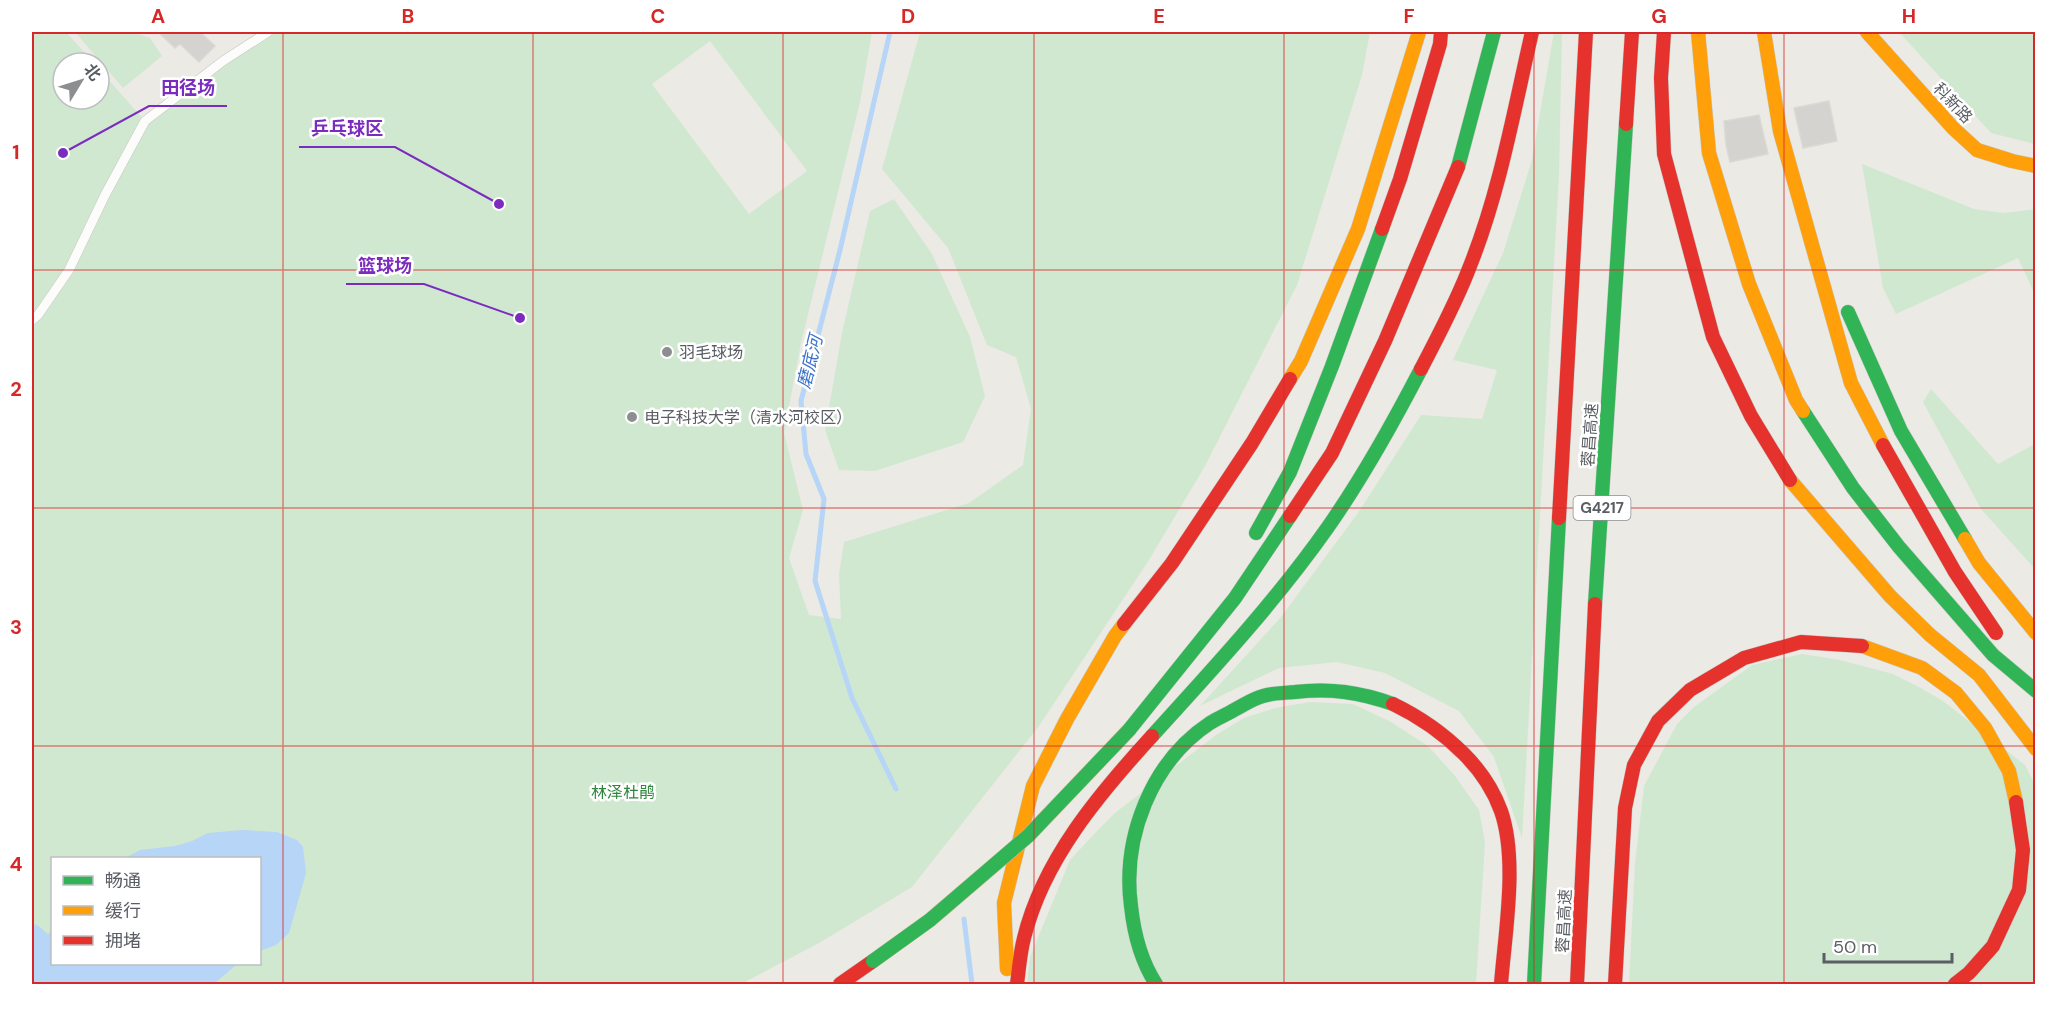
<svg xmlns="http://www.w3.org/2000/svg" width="2067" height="1016" font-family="'DM Sans','Noto Sans SC',sans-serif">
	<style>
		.green { fill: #d1e8d0; fill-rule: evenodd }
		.water { fill: #b6d5f7 }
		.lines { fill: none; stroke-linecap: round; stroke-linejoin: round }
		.stream { stroke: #b6d5f7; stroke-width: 5 }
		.building { fill: #d4d3cf; stroke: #dad9d4; stroke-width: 1.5 }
		.lane-casing { stroke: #c7c8c6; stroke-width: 10 }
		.fast-casing { stroke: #c8c9c8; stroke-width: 15 }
		.slow-casing { stroke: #c8c9c8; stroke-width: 15 }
		.jam-casing { stroke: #c8c9c8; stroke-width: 15 }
		.lane { stroke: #fcfcfb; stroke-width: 9 }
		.fast { stroke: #30b455; stroke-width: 14 }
		.slow { stroke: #ff9f0a; stroke-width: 14 }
		.jam { stroke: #e5322d; stroke-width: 14 }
		.fast-bridge-casing { stroke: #c2b892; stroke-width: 15; stroke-linecap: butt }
		.fast-bridge { stroke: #30b455; stroke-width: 14 }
		.grid { fill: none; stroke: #d62828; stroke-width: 1.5; stroke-opacity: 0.55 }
		.poi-dot { fill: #8d8e90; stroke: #fff; stroke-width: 2 }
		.labels { text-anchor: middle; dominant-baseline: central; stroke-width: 5; stroke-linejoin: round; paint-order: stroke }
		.shield { fill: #fff; stroke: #8c8e92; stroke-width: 1.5 }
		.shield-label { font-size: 15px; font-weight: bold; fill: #5a5d63 }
		.street-label { font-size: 16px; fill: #5a5d63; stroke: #fff }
		.poi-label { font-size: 16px; fill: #5a5d63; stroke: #fff; text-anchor: start }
		.park-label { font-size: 16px; fill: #2e863c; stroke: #fff }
		.water-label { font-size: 18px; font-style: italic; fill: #3b72ca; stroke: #fff }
		.leader { fill: none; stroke: #7b2cbf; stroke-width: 2 }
		.callout-dot { fill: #7b2cbf; stroke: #fff; stroke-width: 2 }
		.callout-label { font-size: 18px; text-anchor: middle; font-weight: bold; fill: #7b2cbf; stroke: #fff; stroke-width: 5; stroke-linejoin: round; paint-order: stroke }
		.neatline { fill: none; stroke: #d62828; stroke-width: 2 }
		.grid-label { font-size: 20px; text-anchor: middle; font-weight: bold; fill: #d62828 }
	</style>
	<rect width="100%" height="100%" fill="#ebeae4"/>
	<path class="green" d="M32,32H66L94,63H63V99H99V69L145,121L268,32H872L860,102L801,343L784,433L803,510L789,558L809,615L841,619L839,574L844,542L969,503L1023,465L1031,409L1016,357L987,345L948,248L882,169L920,32H1370L1362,75L1297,285L1205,466L1149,560L1039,726L912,887L819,943L741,984H32ZM710,41L807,171L749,214L652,84ZM52,858H260V964H52Z
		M75,32H133L150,38L162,56L123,88Z
		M1554,32H1562L1559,174L1522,838L1494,757L1459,711L1385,673L1337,662L1279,668L1200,706L1281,617L1358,513L1421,415L1482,419L1497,370L1453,360L1503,253L1532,160Z
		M1899,32H2035V144L1991,133Z
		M1862,164L1974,209L2004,213L2035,209V295L2018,258L1896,314L1883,288Z
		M894,199L932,254L970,337L985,396L963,442L875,471L839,470L825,430L842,333L870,211Z
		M1931,389L1998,464L2035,444V569L1981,509L1923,402Z
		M1802,654L1840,660L1893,674L1919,687L1943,701L2025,765L2035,785V984H1629L1635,863L1644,786L1677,724L1694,707L1752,665Z
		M1310,702L1353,704L1391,722L1428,746L1455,776L1479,810L1485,842L1476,984H1027L1030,957L1070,860L1098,830L1115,813L1216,735L1244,718L1275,708Z"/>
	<path class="water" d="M242,830L277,832L297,840L303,847L306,873L289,933L276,945L260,951V858H125L140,850L175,846L192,841L208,833Z
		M36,924L48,934L52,929V964H237L214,984H32V929Z"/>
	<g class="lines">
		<path class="stream" d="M890,32L840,250L801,401L806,454L824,499L815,581L852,698L896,789
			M964,919L972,984"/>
	</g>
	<path class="building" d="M158,32H200L215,46L199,62L180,44L175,48Z
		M1829,101L1837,141L1803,148L1794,108Z
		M1759,115L1768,154L1730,162L1726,145L1724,121Z"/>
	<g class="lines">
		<g class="lane-casing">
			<path id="lane" d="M32,320L38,315L69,270L105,195L145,121L223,61L268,32"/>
		</g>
		<g class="fast-casing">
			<path id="fast" d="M1458,167L1494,32
				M1848,312L1901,431L1965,539
				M1803,411L1853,488L1899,547L1993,655L2036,691
				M1256,533L1290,472L1332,366L1382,229
				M1595,604L1626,124
				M1129,730L1235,598L1290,516
				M1152,736C1213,669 1276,601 1328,527C1363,477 1393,423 1421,369
				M1156,984C1141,961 1134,934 1131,906C1122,838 1151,762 1210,723C1218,718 1226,715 1234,710C1244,705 1252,699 1263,696C1273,693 1284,693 1295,692C1330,688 1359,692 1393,704
				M1534,984L1559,518"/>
		</g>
		<g class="slow-casing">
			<path id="slow" d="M1698,32L1709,153L1749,284L1796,400L1803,411
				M1764,32L1780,131L1851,383L1883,445
				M1867,32L1953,128L1977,150L2012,161L2036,166
				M1290,379L1301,361L1358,229L1419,32
				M1790,480L1890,596L1930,635L1979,675L2036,749
				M1965,539L1979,563L2036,633
				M1862,646L1922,668L1956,693L1985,728L2009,771L2016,802
				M1007,969L1004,903L1033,786L1067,719L1115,636L1124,624"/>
		</g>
		<g class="jam-casing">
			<path id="jam" d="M1664,32L1661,78L1664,154L1713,337L1751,416L1790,480
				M1626,124L1632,32
				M1382,229L1400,179L1440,44L1441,32
				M1421,369C1438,336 1457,301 1470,266C1500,191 1514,110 1532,32
				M1883,445L1955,572L1996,633
				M1290,516L1332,453L1385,341L1458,167
				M1559,518L1586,32
				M1124,624L1172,563L1252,443L1290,379
				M1393,704C1420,717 1443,733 1464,754C1480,770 1493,789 1501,811C1518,860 1505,933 1501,984
				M840,984L873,961
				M1017,984C1019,969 1020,953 1024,938C1043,860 1099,794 1152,736
				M1577,984L1595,604
				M1615,984L1625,808L1634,765L1658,721L1690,690L1744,658L1801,642L1862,646
				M1955,984L1969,973L1993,946L2019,890L2023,850L2016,802"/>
		</g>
		<use href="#lane" class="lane"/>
		<use href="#fast" class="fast"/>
		<use href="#slow" class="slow"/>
		<use href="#jam" class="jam"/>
		<g class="fast-bridge-casing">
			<path id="fast-bridge" d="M873,961L930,920L1028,836L1129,730"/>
		</g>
		<use href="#fast-bridge" class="fast-bridge"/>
	</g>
	<path class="grid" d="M283,32V984M533,32V984M783,32V984M1034,32V984M1284,32V984M1534,32V984M1784,32V984M32,270H2036M32,508H2036M32,746H2036"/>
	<g class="poi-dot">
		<circle cx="667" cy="352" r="6"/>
		<circle cx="632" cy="417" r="6"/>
	</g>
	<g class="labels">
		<rect class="shield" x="1573.5" y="496" width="57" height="24" rx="4.5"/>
		<g class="shield-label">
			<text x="1602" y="508">G4217</text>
		</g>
		<g class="street-label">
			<text transform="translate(1953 103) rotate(47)">科新路</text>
			<text transform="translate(1590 435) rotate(-86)">蓉昌高速</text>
			<text transform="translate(1564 921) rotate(-87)">蓉昌高速</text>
		</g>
		<g class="poi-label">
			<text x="679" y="352">羽毛球场</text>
			<text x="644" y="417">电子科技大学（清水河校区）</text>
		</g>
		<g class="park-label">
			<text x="623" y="792">林泽杜鹃</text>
		</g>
		<g class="water-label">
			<text transform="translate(810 362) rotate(-76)">磨底河</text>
		</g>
	</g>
	<path class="leader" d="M63 153L149 106H227M499 204L395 147H299M520 318L424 284H346"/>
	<g class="callout-dot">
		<circle cx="63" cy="153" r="6"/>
		<circle cx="499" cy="204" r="6"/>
		<circle cx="520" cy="318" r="6"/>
	</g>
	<g class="callout-label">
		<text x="188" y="94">田径场</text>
		<text x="347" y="135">乒乓球区</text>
		<text x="385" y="272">篮球场</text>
	</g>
	<rect width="2067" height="1016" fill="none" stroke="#ffffff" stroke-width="66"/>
	<rect x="51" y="857" width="210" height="108" fill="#ffffff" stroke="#bdbec1" stroke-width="1.5"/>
	<rect x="63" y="876" width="30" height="9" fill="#30b455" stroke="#bdbec1" stroke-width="1.5"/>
	<text x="105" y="887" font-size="18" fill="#5a5d63">畅通</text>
	<rect x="63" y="906" width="30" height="9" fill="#ff9f0a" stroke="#bdbec1" stroke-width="1.5"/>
	<text x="105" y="917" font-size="18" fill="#5a5d63">缓行</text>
	<rect x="63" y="936" width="30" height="9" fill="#e5322d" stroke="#bdbec1" stroke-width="1.5"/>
	<text x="105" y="947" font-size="18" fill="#5a5d63">拥堵</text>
	<g transform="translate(81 81) rotate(52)"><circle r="28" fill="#ffffff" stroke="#bdbec1" stroke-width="1.5"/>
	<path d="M0-4.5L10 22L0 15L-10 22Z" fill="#8d8e90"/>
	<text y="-9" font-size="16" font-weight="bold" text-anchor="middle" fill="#5a5d63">北</text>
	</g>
	<path d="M1824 953v9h128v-9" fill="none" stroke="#5a5d63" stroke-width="3"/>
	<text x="1833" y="953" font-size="18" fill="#5a5d63" stroke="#ffffff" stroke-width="4.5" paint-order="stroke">50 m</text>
	<rect x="33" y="33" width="2001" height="950" class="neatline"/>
	<g class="grid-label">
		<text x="158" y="23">A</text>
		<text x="408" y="23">B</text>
		<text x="658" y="23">C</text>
		<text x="908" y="23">D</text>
		<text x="1159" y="23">E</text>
		<text x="1409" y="23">F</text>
		<text x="1659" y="23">G</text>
		<text x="1909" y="23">H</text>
		<text x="16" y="159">1</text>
		<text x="16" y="396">2</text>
		<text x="16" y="634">3</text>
		<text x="16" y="871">4</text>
	</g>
</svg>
